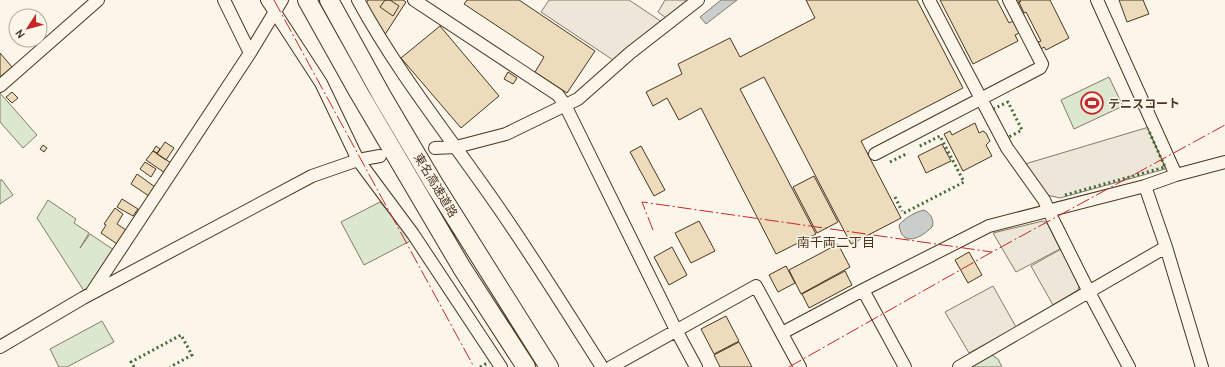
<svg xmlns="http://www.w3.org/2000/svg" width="1225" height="367" font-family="Cabin,'Noto Sans JP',sans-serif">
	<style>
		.green { fill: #dce7d0; stroke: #887966 }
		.parking { fill: #ede7d9; stroke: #887966 }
		.water { fill: #c9cecd; stroke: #887966 }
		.building { fill: #ecdcbc; stroke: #4a3520 }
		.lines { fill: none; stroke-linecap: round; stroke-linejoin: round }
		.minor-casing { stroke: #4a3520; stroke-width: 14 }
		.highway-casing { stroke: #4a3520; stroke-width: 20 }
		.minor { stroke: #fbf6e9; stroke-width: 12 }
		.highway { stroke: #fbf6e9; stroke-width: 18 }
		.hedge { stroke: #436837; stroke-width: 3; stroke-dasharray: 2 3; stroke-linecap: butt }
		.power { stroke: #c62828; stroke-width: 1; stroke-dasharray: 14 3 2 3; stroke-linecap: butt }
		.labels { text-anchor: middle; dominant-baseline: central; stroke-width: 3; stroke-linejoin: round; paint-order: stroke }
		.poi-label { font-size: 12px; font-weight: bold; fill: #4a3520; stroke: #fbf6e9; text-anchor: start }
		.street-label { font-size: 12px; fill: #4a3520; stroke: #fbf6e9 }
		.neighbourhood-label { font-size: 13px; fill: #4a3520; stroke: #fbf6e9 }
	</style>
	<rect width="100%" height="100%" fill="#fbf6e9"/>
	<path class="green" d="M1109,77L1123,106L1074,129L1061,100Z
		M0,93L37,135L23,148L0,122Z
		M0,180H2L13,195L0,204Z
		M48,200L76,219L74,223L89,233L80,248L90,234L114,250L86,292L84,291L37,218Z
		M380,202L412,240L364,265L341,222Z
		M102,321L114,342L67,367H59L50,349Z
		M992,355L998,359L1002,367H971Z"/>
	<path class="parking" d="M549,0H629L662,22L613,60L541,12Z
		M665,0H688L666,18L658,12Z
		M1149,127L1165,163V169L1060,198L1047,195L1025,164Z
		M1043,221L1047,223L1060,249L1016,272L993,233Z
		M1061,249L1079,286L1078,290L1053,305L1031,266Z
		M993,286L1016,327L969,353L945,312Z"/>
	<path class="water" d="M721,0H737L706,24L700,17Z
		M924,210C930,213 935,220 932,227C921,238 902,248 899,225C905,218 915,212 924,210Z"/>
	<path class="building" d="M368,0H403L406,2L384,36L365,5Z
		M385,0H390L399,6L393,16L380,7Z
		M467,0H519L595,51L567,93L535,72L544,57L464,4Z
		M806,0H917L963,88L861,141L901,218L851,244L764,77L740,89L816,234L776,254L701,108L679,120L667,98L653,106L646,92L682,74L678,64L730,38L740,57L815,18Z
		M940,0H997L1009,23L1017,19L1024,31L1015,35L1018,41L973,64Z
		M1016,0H1050L1069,38L1046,50L1044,47L1041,49L1038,42L1041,41L1026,12L1024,13L1019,2L1021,1L1017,3Z
		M1119,0H1143L1149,14L1127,22Z
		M440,26L499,96L461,128L401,58Z
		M0,53L12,67L0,77Z
		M508,72L517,78L513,84L504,79Z
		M12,92L18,98L12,103L6,97Z
		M975,123L979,133L983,131L986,133L990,141L986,145L992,156L963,171L944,134L950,131L952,135Z
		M165,142L174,148L166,160L157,154Z
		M942,144L951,161L926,173L918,156Z
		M43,145L47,148L44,152L40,149Z
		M156,146L160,149L157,153L153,151Z
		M641,146L665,190L654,196L630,152Z
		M153,151L171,163L165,173L146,160Z
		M145,162L156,169L151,177L140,169Z
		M137,174L155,187L149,196L131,184Z
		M814,176L838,222L817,233L793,187Z
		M122,199L138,209L133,216L117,207Z
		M115,208L123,214L117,224L126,230L117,244L101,233L106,225L104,224Z
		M699,221L715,251L691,263L675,233Z
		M838,244L850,267L801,294L789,270Z
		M672,247L687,275L669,285L654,257Z
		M969,252L982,275L968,283L955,260Z
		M786,266L795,283L778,292L769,275Z
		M845,271L852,285L809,308L802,294Z
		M726,316L739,341L714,354L701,329Z
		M739,342L752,367H720L714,355Z"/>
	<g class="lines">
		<g class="minor-casing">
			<path id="minor" d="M224,0L250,53
				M267,0L321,83L358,160L413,234L501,367
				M358,0C397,72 449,136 496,204C533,257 567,312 602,367
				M414,0L558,95L565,105L676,330L696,367
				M929,0L1007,148L1044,200L1053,220L1089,292L1129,367
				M1097,0L1176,175
				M0,86L98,0
				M435,148L456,147L506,134L578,99L630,53L698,0
				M875,154L1040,68L1042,64L1009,0
				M1145,186L1166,247L1202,367
				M863,290L905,367
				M92,292L250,53L282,0
				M782,333L863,290L989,226L1145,186L1176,175L1225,162
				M0,347L83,298L312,176L358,160L380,156
				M611,367L756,286L800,367
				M959,367L1166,247"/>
		</g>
		<g class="highway-casing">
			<path id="highway" d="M307,0L359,93L462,268L526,367
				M329,0L382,96L434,184L549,367"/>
		</g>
		<use href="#minor" class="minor"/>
		<use href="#highway" class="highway"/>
		<path class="hedge" d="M993,109L1008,102L1022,130L1007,138
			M890,162L908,153
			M1065,195L1165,167L1148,129
			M895,197L902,211
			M904,213L964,182L940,136L918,147
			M134,367L131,362L181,335L192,355L170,367
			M480,367L489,362"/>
		<path class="power" d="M274,0L474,367
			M653,230L642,202L992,252
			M789,367L992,252L1225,125"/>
	</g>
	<defs>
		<g id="stadium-ring" transform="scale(1.15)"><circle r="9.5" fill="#fbf6e9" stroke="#c62828" stroke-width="1.5"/><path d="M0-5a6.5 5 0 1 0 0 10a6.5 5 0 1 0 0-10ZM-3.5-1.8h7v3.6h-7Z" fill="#c62828"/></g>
	</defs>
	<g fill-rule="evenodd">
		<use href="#stadium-ring" x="1092" y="103"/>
	</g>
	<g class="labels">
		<g class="poi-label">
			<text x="1108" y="103">テニスコート</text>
		</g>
		<g class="street-label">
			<text transform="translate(436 185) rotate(59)">東名高速道路</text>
		</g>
		<g class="neighbourhood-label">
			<text x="836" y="242">南千両二丁目</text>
		</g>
	</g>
	<g transform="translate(28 28) rotate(234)"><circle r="19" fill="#fbf6e9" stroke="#b4a999"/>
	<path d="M0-3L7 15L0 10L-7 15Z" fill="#c62828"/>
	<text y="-6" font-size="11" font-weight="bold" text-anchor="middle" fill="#4a3520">N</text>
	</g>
</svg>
